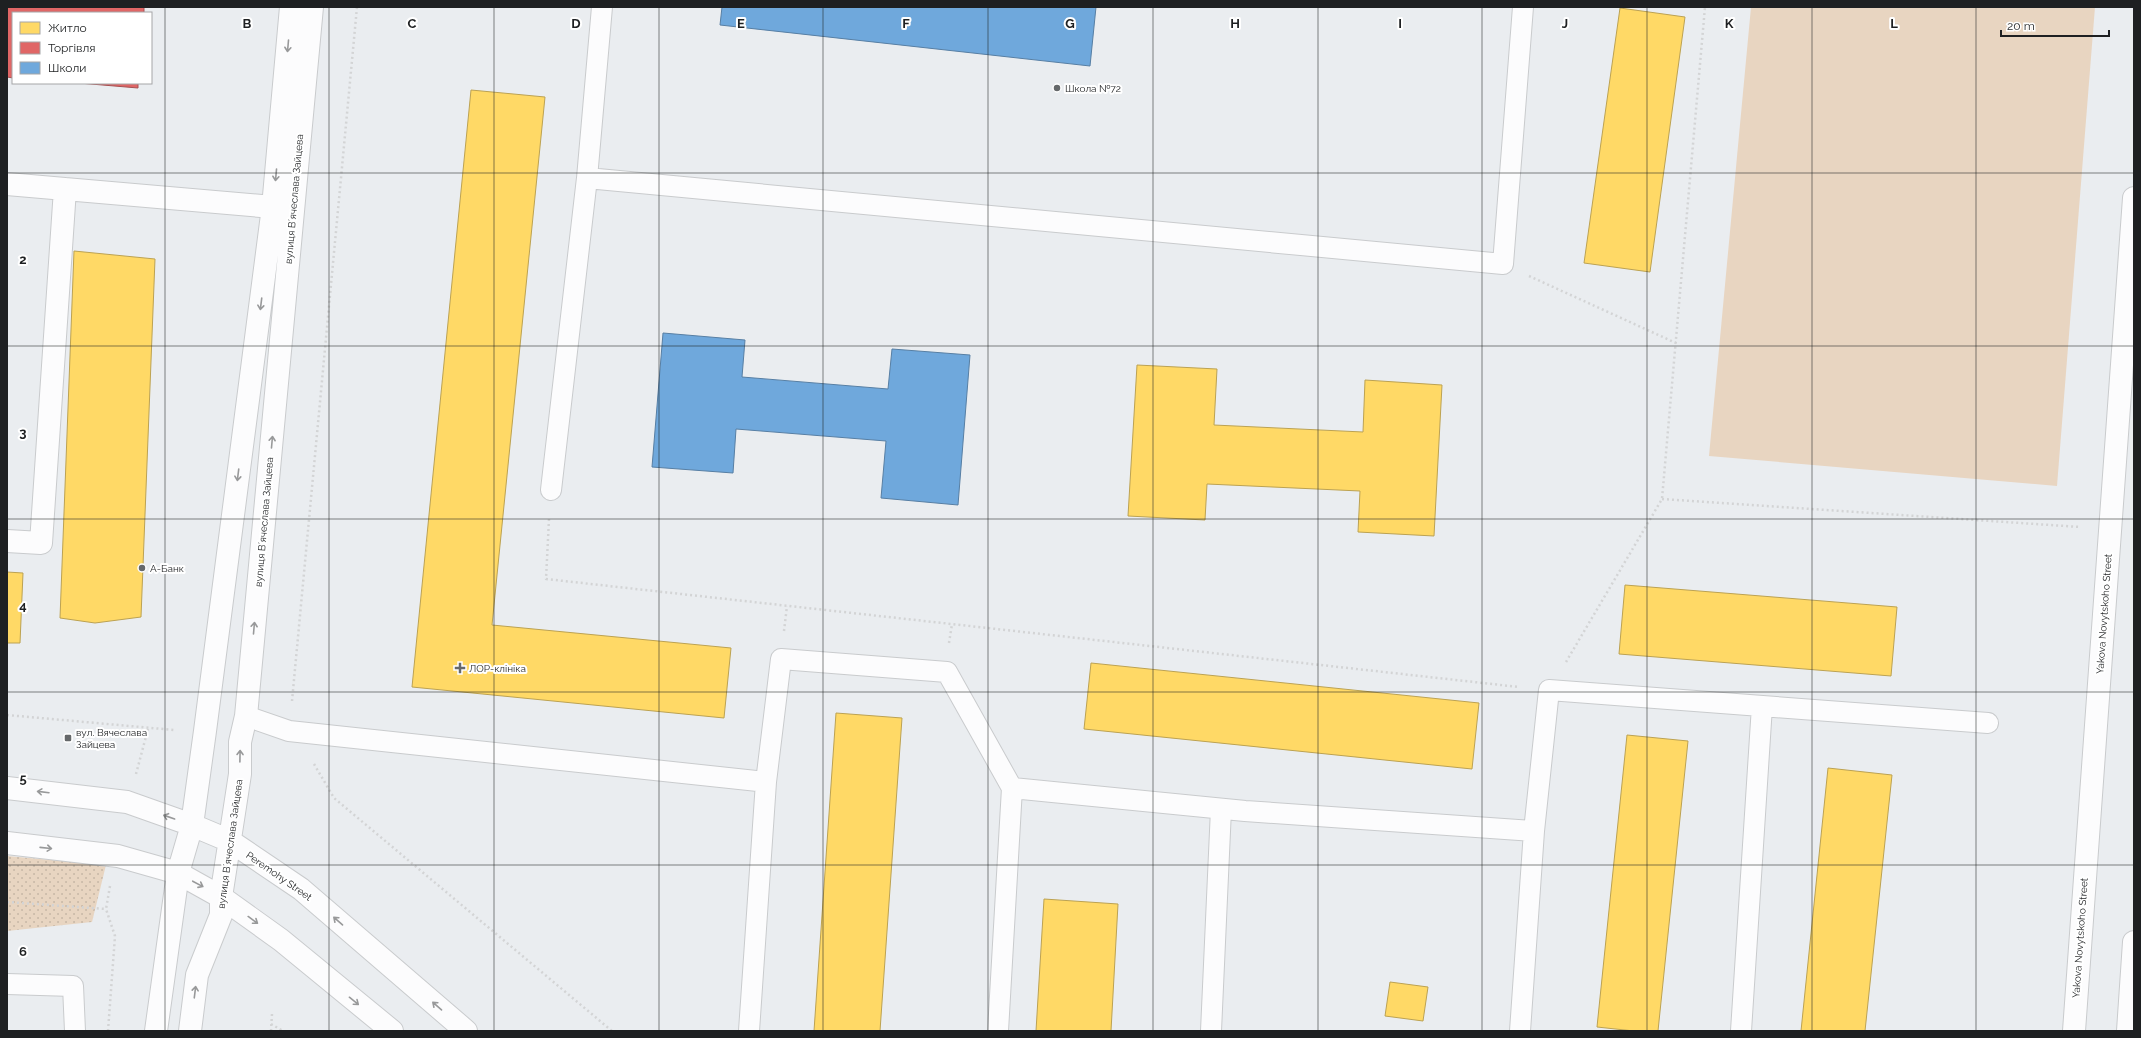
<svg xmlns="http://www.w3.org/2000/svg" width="2141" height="1038" font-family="Raleway,sans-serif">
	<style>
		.grass { fill: url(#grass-dots) }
		.pitch { fill: #e8d5c1 }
		.homes { fill: #ffd966; stroke: #bca252 }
		.shops { fill: #e06666; stroke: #a65152 }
		.schools { fill: #6fa8dc; stroke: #577fa4 }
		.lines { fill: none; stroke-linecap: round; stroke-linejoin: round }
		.service-casing { stroke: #c9cbcd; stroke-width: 22 }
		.pedestrian-casing { stroke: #c9cbcd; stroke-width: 24 }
		.minor-casing { stroke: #c9cbcd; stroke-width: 24 }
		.secondary-casing { stroke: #c9cbcd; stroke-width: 24 }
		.path { stroke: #d3d4d5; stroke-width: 2.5; stroke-dasharray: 2 3; stroke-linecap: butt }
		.service { stroke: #fcfcfd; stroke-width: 20 }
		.pedestrian { stroke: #fcfcfd; stroke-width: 22 }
		.minor { stroke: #fcfcfd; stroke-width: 22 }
		.secondary { stroke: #fcfcfd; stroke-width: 22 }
		.oneway { stroke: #98999a }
		.grid { fill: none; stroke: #1e2022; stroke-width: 1; stroke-opacity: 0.55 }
		.poi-dot { fill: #65686a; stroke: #fff; stroke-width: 1.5 }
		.labels { text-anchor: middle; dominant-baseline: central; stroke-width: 4; stroke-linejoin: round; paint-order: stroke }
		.poi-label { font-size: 10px; fill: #1e2022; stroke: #fff; text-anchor: start }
		.street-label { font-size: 10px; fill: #1e2022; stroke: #fff }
		.grid-label { font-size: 13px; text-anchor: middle; font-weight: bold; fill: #1e2022; stroke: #fff; stroke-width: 4; stroke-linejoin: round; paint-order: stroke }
	</style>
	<defs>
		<pattern id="grass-dots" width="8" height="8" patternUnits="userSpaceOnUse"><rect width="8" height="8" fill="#e8d5c1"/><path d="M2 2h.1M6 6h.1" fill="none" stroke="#c7b7a6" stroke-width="1.8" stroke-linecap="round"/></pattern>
	</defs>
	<rect width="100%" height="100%" fill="#eaedf0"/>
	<path class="grass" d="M7,856L106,865L92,922L7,931Z"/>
	<path class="pitch" d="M1751,7H2095L2057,486L1709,456Z"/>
	<path class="homes" d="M1620,8L1685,17L1650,272L1584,263Z
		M471,90L545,97L492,625L731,648L724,718L412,687Z
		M74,251L155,259L141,617L95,623L60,618Z
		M1137,365L1217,369L1214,425L1363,432L1365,380L1442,385L1434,536L1358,532L1360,491L1207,484L1205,520L1128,516Z
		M7,572L23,573L20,643H7Z
		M1625,585L1897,607L1891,676L1619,654Z
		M1091,663L1479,703L1472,769L1084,729Z
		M836,713L902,718L880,1031H814Z
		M1627,735L1688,741L1658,1031H1634L1597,1027Z
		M1828,768L1892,775L1865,1031H1801Z
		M1044,899L1118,904L1111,1031H1036Z
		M1390,982L1428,987L1423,1021L1385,1016Z"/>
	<path class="shops" d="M7,7H144V13H13V78L7,77Z
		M79,83H138V88Z"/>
	<path class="schools" d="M722,7H1096L1090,66L720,25Z
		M663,333L745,340L742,377L888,389L892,349L970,355L958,505L881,498L886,441L736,429L733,473L652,467Z"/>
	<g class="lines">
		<g class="service-casing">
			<path id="service" d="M602,7L587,178L1503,264L1523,7
				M551,490L587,178
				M246,716L289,731L766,782L781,659L947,672L1012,788L1245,811L1534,831L1520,1031
				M1534,831L1549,690L1988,723
				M7,984L73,986L75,1031
				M749,1031L766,782
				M998,1031L1012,788
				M1211,1031L1221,809
				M1741,1031L1762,706"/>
		</g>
		<g class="pedestrian-casing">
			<path id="pedestrian" d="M2074,1031L2134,198
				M2128,1031L2134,942"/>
		</g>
		<g class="minor-casing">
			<path id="minor" d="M7,184L273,207
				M7,541L41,543L65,189"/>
		</g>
		<g class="secondary-casing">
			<path id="secondary" d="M7,788L127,802L192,825L230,841L301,889L466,1031
				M7,843L118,856L178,873L221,897L281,940L392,1031
				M156,1031L178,873L192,825L205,731L273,207L291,7
				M190,1031L197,975L221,915V897L240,774V742L246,716L312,7"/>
		</g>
		<path class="path" d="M1529,276L1676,343
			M1662,499L2080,527
			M549,519L546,579L1519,687
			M784,631L787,606
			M949,643L952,624
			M1566,662L1662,499L1705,7
			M292,701L357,7
			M7,715L174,730
			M314,764L334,798L612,1031
			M136,774L148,729
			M7,902L106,909
			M271,1024L283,1031
			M108,1031L115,936L106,909L110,886
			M271,1031L272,1014"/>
		<use href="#service" class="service"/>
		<use href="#pedestrian" class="pedestrian"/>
		<use href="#minor" class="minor"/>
		<use href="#secondary" class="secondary"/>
	</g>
	<defs><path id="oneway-shaft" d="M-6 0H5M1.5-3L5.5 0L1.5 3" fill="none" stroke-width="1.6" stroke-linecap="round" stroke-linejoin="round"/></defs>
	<g class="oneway">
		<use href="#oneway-shaft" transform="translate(288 46) rotate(95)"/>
		<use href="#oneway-shaft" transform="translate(276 175) rotate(95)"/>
		<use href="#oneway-shaft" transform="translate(261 304) rotate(97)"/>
		<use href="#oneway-shaft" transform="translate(272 442) rotate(-85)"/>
		<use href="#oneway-shaft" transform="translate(238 475) rotate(97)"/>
		<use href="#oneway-shaft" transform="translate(254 628) rotate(-85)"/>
		<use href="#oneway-shaft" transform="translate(240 756) rotate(-89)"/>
		<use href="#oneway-shaft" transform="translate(43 792) rotate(-173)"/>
		<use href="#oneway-shaft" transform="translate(169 817) rotate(-161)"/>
		<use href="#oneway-shaft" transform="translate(46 848) rotate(6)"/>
		<use href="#oneway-shaft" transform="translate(198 884) rotate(28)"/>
		<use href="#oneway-shaft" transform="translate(253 920) rotate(36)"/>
		<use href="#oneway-shaft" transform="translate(338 921) rotate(-139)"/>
		<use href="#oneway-shaft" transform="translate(195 992) rotate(-83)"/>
		<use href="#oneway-shaft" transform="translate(354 1001) rotate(39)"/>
		<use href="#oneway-shaft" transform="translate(437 1006) rotate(-139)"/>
	</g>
	<path class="grid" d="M165,7V1031M329,7V1031M494,7V1031M659,7V1031M823,7V1031M988,7V1031M1153,7V1031M1318,7V1031M1482,7V1031M1647,7V1031M1812,7V1031M1976,7V1031M7,173H2134M7,346H2134M7,519H2134M7,692H2134M7,865H2134"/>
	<g class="poi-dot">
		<circle cx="1057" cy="88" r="4"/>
		<circle cx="142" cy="568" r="4"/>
		<path d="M458 662h4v4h4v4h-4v4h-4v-4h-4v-4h4z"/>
		<rect x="64" y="734" width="8" height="8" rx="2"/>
	</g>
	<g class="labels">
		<g class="poi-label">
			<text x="1065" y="88">Школа №72</text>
			<text x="150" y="568">А-Банк</text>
			<text x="469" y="668">ЛОР-клініка</text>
			<text x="76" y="732">вул. Вячеслава<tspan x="76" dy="12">Зайцева</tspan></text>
		</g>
		<g class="street-label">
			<text transform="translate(294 199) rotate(-85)">вулиця Вʼячеслава Зайцева</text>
			<text transform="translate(264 522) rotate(-85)">вулиця Вʼячеслава Зайцева</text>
			<text transform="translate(2104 614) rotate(-86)">Yakova Novytskoho Street</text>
			<text transform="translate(230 844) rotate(-82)">вулиця Вʼячеслава Зайцева</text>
			<text transform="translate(279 876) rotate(35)">Peremohy Street</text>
			<text transform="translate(2080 938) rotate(-86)">Yakova Novytskoho Street</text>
		</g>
	</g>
	<g class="grid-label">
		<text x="247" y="28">B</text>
		<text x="412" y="28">C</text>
		<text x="576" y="28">D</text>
		<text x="741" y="28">E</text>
		<text x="906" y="28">F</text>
		<text x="1070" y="28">G</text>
		<text x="1235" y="28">H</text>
		<text x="1400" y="28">I</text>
		<text x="1565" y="28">J</text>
		<text x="1729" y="28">K</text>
		<text x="1894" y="28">L</text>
		<text x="23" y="264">2</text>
		<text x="23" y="437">3</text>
		<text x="23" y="610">4</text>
		<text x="23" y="783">5</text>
		<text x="23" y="956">6</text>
	</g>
	<rect width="2141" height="1038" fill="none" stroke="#1e2022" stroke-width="16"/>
	<rect x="12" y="12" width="140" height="72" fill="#ffffff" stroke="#a5a6a7"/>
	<rect x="20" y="22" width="20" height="12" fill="#ffd966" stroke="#a5a6a7"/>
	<text x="48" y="32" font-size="12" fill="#1e2022">Житло</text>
	<rect x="20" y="42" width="20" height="12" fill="#e06666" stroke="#a5a6a7"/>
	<text x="48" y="52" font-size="12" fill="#1e2022">Торгівля</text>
	<rect x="20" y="62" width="20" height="12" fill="#6fa8dc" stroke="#a5a6a7"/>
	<text x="48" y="72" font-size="12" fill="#1e2022">Школи</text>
	<path d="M2001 30v6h108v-6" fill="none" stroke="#1e2022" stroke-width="2"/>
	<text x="2007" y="30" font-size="12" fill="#1e2022" stroke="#ffffff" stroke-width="3" paint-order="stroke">20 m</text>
</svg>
